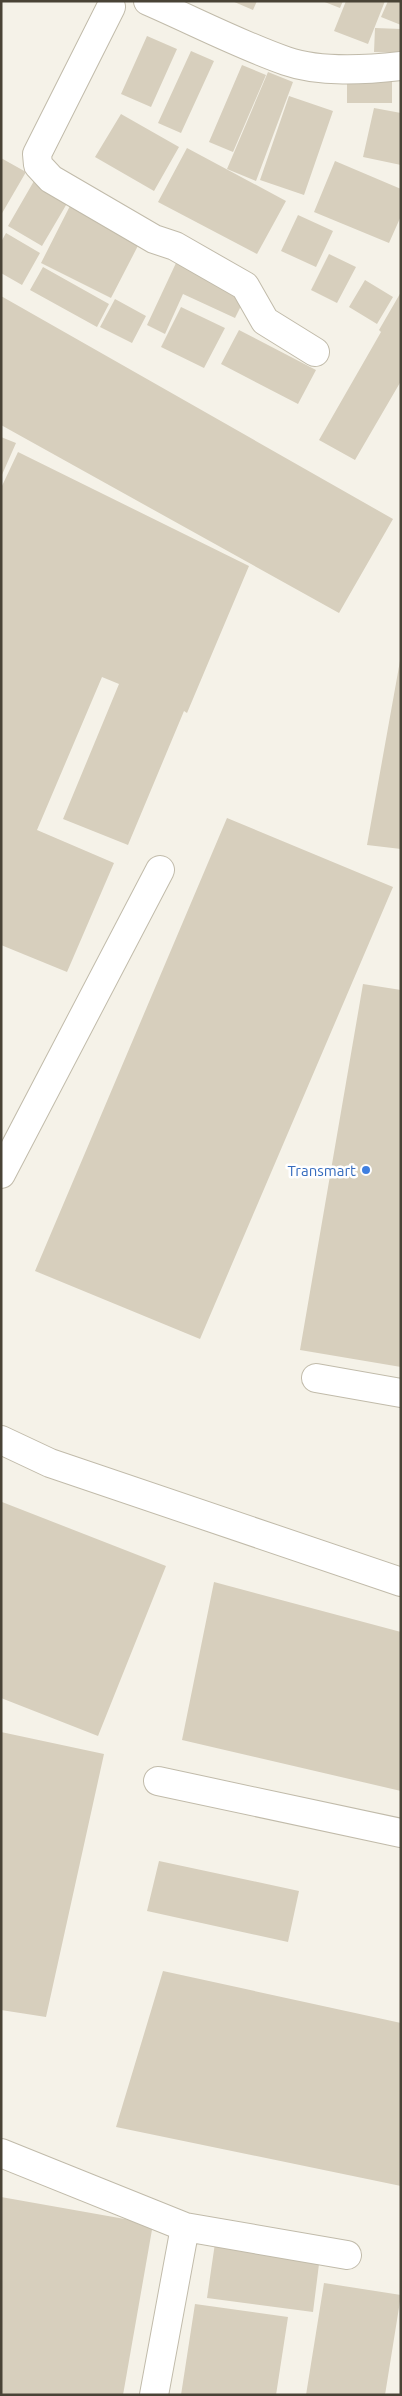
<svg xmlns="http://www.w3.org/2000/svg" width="402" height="2396" font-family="Ubuntu,sans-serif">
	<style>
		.building { fill: #d7cfbd }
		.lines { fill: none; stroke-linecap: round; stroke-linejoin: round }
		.minor-casing { stroke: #c1bbaa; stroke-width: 30 }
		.minor { stroke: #fff; stroke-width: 28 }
		.shop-dot { fill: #3f7fe0; stroke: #fff; stroke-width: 2 }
		.labels { text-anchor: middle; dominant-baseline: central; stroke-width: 5; stroke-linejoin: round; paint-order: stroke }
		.shop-label { font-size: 15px; fill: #366cbe; stroke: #fff; text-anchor: end }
	</style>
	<rect width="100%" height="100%" fill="#f5f2e8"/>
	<path class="building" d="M232,1H257L253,10Z
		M322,1H343L340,8Z
		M346,1H385L368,44L334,31Z
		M388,1H401V25L381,17Z
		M375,28L401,29L400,53L374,52Z
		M147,36L177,49L151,107L121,94Z
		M191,51L214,61L181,133L158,123Z
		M242,65L266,75L233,152L209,142Z
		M268,72L293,82L256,181L227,169Z
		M347,80H392V103H347Z
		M289,96L333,111L304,195L260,180Z
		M374,108L401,113V165L363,157Z
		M121,114L179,147L154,191L95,157Z
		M187,148L286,201L257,254L158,202Z
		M1,158L26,172L1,215Z
		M335,161L401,189V216L389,243L314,212Z
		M38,174L72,195L42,246L8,226Z
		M73,200L143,236L111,298L41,263Z
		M298,215L333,231L316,267L281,251Z
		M6,233L40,253L22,285L1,273V242Z
		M329,254L356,267L337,303L311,290Z
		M176,263L246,296L235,318L183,294L165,334L147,325Z
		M43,267L109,304L97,327L30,290Z
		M365,280L393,297L377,324L349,307Z
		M401,292V381L355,460L319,440L381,332L379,330Z
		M1,296L393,519L339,613L1,425Z
		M115,299L146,316L132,343L100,327Z
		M181,307L225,328L204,368L161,347Z
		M239,330L316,370L298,404L221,364Z
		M1,437L16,443L1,477Z
		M18,452L249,566L187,713L184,711L128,845L63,819L119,684L102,677L37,830L114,863L67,972L1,945V488Z
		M400,661H401V849L367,845Z
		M227,818L393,887L200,1339L35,1271Z
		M363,984L401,990V1367L300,1350Z
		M2,1502L166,1566L98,1736L1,1698Z
		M214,1582L401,1632V1791L182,1740Z
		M1,1732L104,1754L46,2017L1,2010Z
		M159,1861L299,1891L288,1942L147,1911Z
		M163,1971L401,2023V2186L116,2127Z
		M1,2197L153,2224L123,2395H1Z
		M215,2243L320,2256L313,2312L207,2298Z
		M324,2283L401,2295L385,2395H306Z
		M195,2304L288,2317L276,2395H181Z"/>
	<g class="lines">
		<g class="minor-casing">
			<path id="minor" d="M148,1C194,21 240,45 286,61C320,73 365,70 401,66
				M111,7L37,154L38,165L51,179L154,239L175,246L245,286L265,321L315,352
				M1,1174L160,870
				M316,1378L401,1393
				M1,1440L50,1463L401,1582
				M158,1781L401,1833
				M1,2153L185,2227L154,2395
				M185,2227L347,2255"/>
		</g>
		<use href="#minor" class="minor"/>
	</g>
	<circle class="shop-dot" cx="366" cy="1170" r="5"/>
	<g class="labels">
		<g class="shop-label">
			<text x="356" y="1170">Transmart</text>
		</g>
	</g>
	<rect width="402" height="2396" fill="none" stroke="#494336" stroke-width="5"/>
</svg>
